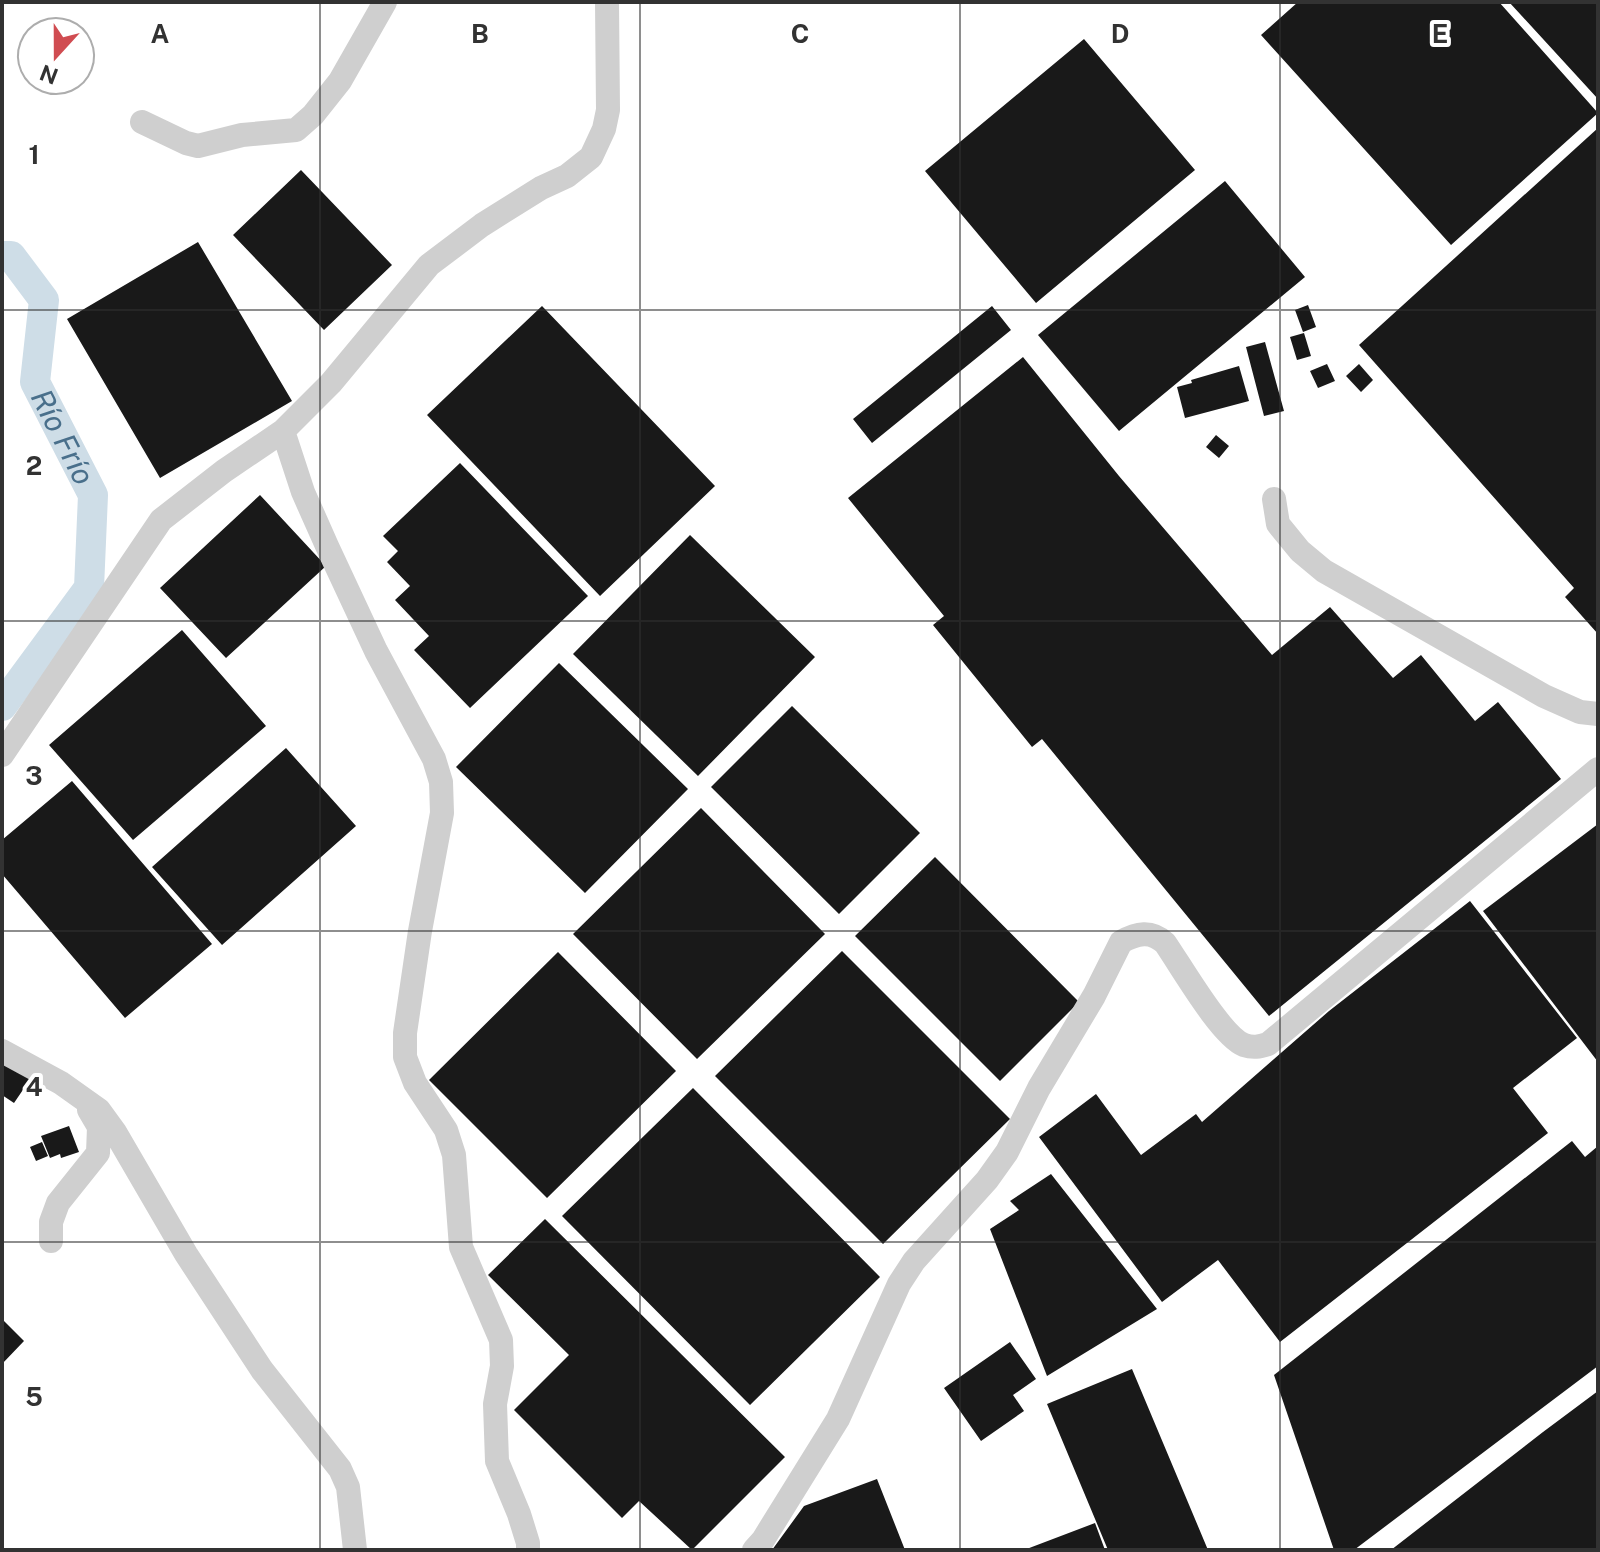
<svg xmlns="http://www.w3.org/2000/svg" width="1600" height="1552" font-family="'Public Sans',sans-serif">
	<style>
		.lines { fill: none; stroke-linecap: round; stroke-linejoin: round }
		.river { stroke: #cedde7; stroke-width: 30 }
		.building { fill: #191919 }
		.minor { stroke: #cfcfcf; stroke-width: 24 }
		.grid { fill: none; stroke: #323232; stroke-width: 2; stroke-opacity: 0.55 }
		.labels { text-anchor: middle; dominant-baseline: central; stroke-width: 8; stroke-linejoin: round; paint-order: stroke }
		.water-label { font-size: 30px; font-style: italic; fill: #496f8b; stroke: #fff }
		.grid-label { font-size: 26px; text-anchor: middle; font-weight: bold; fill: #323232; stroke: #fff; stroke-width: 8; stroke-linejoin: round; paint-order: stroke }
	</style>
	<rect width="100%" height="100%" fill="#fff"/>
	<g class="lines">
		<path class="river" id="s1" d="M2,256H11L44,300L35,382L93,495L89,588L2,706"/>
	</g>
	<path class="building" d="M1298,2H1499L1598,113L1451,245L1261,35Z
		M1509,2H1598V99Z
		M1084,39L1195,170L1036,303L925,171Z
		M1598,128V634L1565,597L1574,588L1359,345Z
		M301,170L392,265L324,330L233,235Z
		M1225,181L1305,277L1119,431L1038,335Z
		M198,242L292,401L160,478L67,319Z
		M1308,305L1316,327L1303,332L1295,310Z
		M542,306L715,486L600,596L427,415Z
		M992,306L1011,330L872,443L853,419Z
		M1304,333L1311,356L1297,360L1290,337Z
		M1265,342L1284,411L1264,416L1246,347Z
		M1023,357L1119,476L1272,655L1330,607L1393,678L1421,655L1475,721L1498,702L1561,779L1269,1016L1042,739L1032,747L933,625L944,616L848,498Z
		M1327,364L1335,381L1318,388L1310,371Z
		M1359,364L1373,380L1361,392L1346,376Z
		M1239,366L1249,401L1185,418L1177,387L1192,383L1191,380Z
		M1216,435L1229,446L1219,458L1206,447Z
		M460,463L588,596L470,708L414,650L429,636L395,600L410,586L387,562L398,551L383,536Z
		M260,495L326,566L226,658L160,588Z
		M690,535L815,657L698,776L573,654Z
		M182,630L266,726L133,840L49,745Z
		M559,663L688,789L585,893L456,767Z
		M792,706L920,833L839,914L711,787Z
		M286,748L356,826L222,945L152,867Z
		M72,781L212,944L125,1018L2,874V840Z
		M701,808L825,934L697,1059L573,934Z
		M1598,824V1062L1483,911Z
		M935,857L1079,1002L1000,1081L855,936Z
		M1470,901L1577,1038L1513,1088L1548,1133L1280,1342L1218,1260L1162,1302L1039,1137L1096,1094L1141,1155L1196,1114L1202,1122L1329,1011Z
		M842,951L1010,1119L883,1244L715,1076Z
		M558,952L676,1071L547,1198L429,1080Z
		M2,1062L31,1078L14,1103L2,1095Z
		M693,1088L880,1277L750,1405L562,1216Z
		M69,1126L79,1152L61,1158L60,1154L50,1158L41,1136Z
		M1572,1141L1585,1157L1598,1146V1366L1354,1550H1334L1274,1375Z
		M42,1142L48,1156L36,1161L30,1147Z
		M1051,1174L1157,1309L1047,1376L990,1229L1019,1210L1010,1201Z
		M545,1219L785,1457L692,1550L639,1501L622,1518L514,1410L569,1355L488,1275Z
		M4,1321L24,1341L2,1364V1323Z
		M1010,1342L1036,1379L1013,1395L1024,1411L981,1441L944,1388Z
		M1132,1369L1208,1550H1108L1047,1404Z
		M1598,1391V1550H1391L1543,1432Z
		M877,1479L905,1550H772L804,1506Z
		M1095,1523L1105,1550H1024Z"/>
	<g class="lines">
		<path class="minor" d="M142,122L186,143L198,146L242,135L296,130L313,115L340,81L385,2
			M283,431L303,492L327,546L376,651L434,759L441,782L442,813L420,931L405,1033V1057L415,1083L446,1130L454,1155L461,1247L501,1340L502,1366L495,1404L497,1461L519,1514L528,1543V1550
			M1274,499L1278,524L1300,551L1324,571L1544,696L1580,712L1598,714
			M2,755L161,520L224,471L283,431L331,383L429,265L482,225L541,188L567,176L591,157L604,129L608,110L607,2
			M2,1051L61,1083L99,1110L115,1132L186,1254L262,1370L340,1469L348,1487L355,1550
			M51,1241V1222L58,1203L98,1153L99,1127L89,1110
			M754,1550L763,1540L838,1419L899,1284L914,1261L987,1180L1007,1152L1039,1088L1094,996L1121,942C1137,933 1151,930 1165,943C1181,966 1221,1036 1244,1045C1253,1048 1259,1047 1268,1044L1598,769"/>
	</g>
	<path class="grid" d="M320,2V1550M640,2V1550M960,2V1550M1280,2V1550M2,310H1598M2,621H1598M2,931H1598M2,1242H1598"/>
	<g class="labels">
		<g class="water-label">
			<text stroke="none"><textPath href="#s1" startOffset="208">Río Frío</textPath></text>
		</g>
	</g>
	<g class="grid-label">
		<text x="160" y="43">A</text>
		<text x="480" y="43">B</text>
		<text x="800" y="43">C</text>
		<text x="1120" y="43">D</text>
		<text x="1440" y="43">E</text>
		<text x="34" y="164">1</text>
		<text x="34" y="475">2</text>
		<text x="34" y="785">3</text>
		<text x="34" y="1096">4</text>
		<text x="34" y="1406">5</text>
	</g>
	<rect width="1600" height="1552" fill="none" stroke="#323232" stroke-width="8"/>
	<g transform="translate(56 56) rotate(201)"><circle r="38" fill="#ffffff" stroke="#adadad" stroke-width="2"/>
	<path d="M0-6L14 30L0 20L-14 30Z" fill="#d04c51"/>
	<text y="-12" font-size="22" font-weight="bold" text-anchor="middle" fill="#323232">N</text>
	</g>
</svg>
